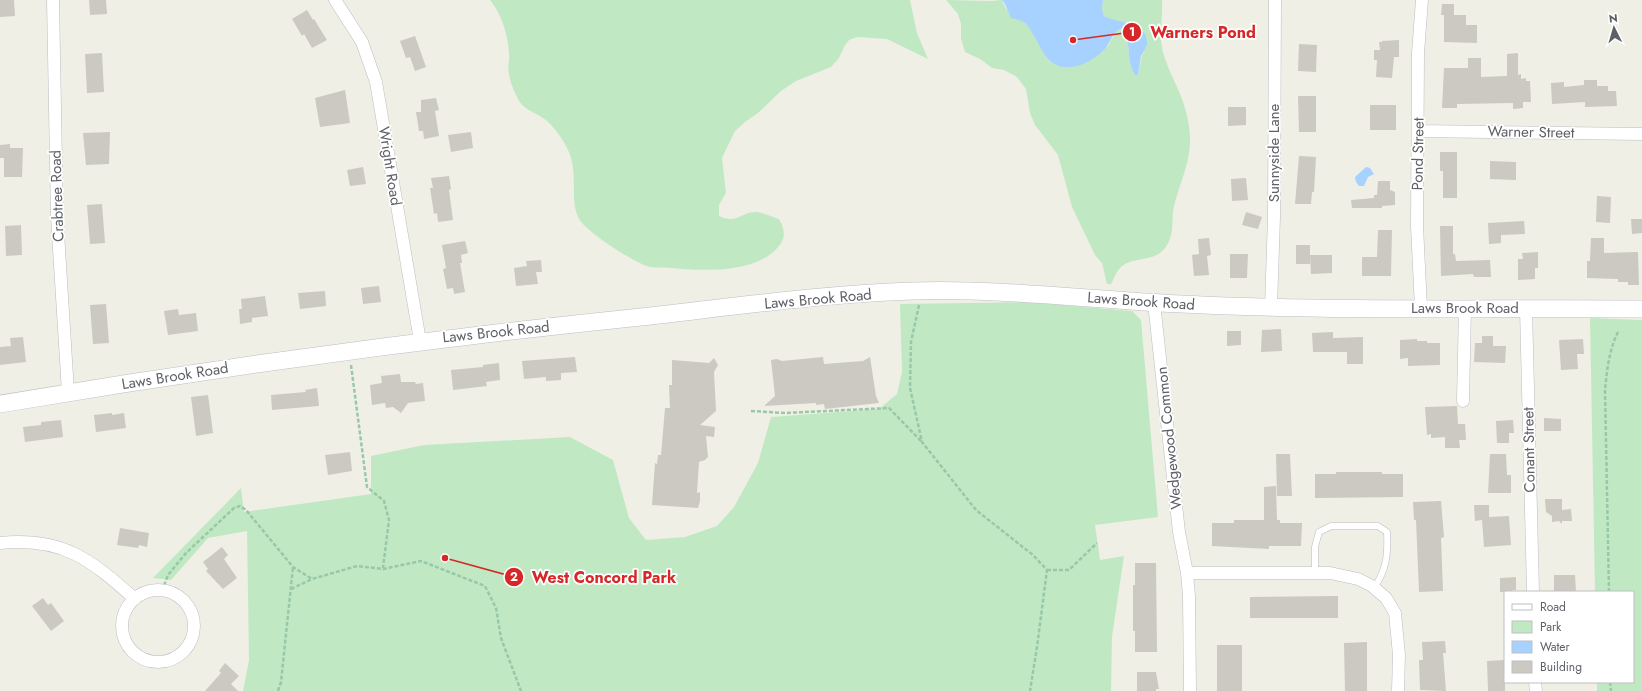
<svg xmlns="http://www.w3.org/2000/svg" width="1642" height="691" font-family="Jost,sans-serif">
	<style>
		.green { fill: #c0e9c3 }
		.water { fill: #a7d2ff }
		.building { fill: #cbc9c2 }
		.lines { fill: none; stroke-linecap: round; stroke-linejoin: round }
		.lane-casing { stroke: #babdc2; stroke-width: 7 }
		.street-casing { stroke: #babdc2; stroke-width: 13 }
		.secondary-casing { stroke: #bbbdc4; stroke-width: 18 }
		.path { stroke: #98c8a9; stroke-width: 2.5; stroke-dasharray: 4 2; stroke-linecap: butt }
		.lane { stroke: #fff; stroke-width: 6 }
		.street { stroke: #fff; stroke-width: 12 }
		.secondary { stroke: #fff; stroke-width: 17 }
		.labels { text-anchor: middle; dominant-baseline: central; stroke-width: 3.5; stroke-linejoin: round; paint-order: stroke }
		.street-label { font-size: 15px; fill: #5d6067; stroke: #fff }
		.leader { fill: none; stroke: #d62828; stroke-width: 1.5 }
		.callout-dot { fill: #d62828; stroke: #fff; stroke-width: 1.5 }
		.mark-label { font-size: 12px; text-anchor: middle; font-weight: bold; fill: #fff }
		.callout-label { font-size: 16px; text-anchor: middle; font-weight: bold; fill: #d62828; stroke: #fff; stroke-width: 3.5; stroke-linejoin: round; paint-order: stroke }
	</style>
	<rect width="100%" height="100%" fill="#f0efe5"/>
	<path class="green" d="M490,0H910L917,33L928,59L887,39L857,37L849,40L844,47L839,58L831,67L796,81L781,91L758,113L745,122L735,131L722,158L726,193L719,205V216C738,225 741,211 757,212C764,213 772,217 779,219C785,229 786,237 779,246C757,274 702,271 671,268C664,267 656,268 650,267C634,263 592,235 582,223C567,205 580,175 568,150C564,141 555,128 547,121C537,112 523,111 517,97C514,91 510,82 509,74C507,68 510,60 509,53C508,35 502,15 490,0Z
		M946,0L992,1L1001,0C1005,3 1004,7 1007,10C1012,16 1020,18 1025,23C1041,38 1035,52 1059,66L1108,46L1117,30L1122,28L1127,35L1129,53L1138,75L1142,55L1147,46L1133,24L1114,21L1104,16L1102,8L1103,0H1162C1163,17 1159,34 1163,52C1167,67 1174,79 1180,94C1186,108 1191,129 1190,144C1189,166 1179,185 1174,206C1171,219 1175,232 1167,245C1155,265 1134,254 1120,268C1116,272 1114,279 1111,284H1107L1102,263L1095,255L1072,207L1058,155L1035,125L1030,113L1026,89L1017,77L1004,70L992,68L980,59L965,52L961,39V24L958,14Z
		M1027,302L1132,311L1141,320L1158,517L1095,525L1100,560L1124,556L1112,637L1111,691H243L249,660L247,531L208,538L171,580L153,578L241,488L244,512L371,494V456L424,445L570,437L613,460L629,518L646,540L685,537L717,526L734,507L758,463L771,417L879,409L897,394L902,372L900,304Z
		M1590,318L1642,320V691H1597V682H1633V592H1595Z"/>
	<path class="water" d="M1001,0H1103L1102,8L1104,16C1119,24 1149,21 1147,45C1146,49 1143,52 1141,56C1140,62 1139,69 1138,75H1135C1126,60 1132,43 1122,28C1114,31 1112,39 1107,46C1099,57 1084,66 1071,67C1042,70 1040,38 1025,23C1021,20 1015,19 1011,18L1004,2Z
		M1366,167L1370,168L1374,174L1368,177L1364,186H1359L1356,182L1355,177Z"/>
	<path class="building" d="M0,0H14L15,16L0,17Z
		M89,0H106L107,14L90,15Z
		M1442,4H1454V15H1466V25H1477V43L1444,42V15H1441Z
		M307,10L313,20L314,19L327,40L312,48L304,34L302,36L292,19Z
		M415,36L426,67L415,71L410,57L406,58L400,41Z
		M1399,40V57H1394L1392,78L1376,77L1377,60H1374V50H1380L1379,42H1382V41Z
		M1299,44L1317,45L1316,72L1298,71Z
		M102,53L104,92L87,93L85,54Z
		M1518,53V75L1521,74V79L1526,78V81H1530L1531,102H1523V108L1513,109V103L1457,104V108H1442L1444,68H1468V58H1481V77L1507,76V54Z
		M1584,80H1597V86H1608V91H1616L1617,106L1585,107V102L1552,104L1551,83L1564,82V87L1584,85Z
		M345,90L350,123L320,127L315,98Z
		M1298,96H1316V132H1299Z
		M436,98L439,110L435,111L439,136L424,139L423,131H419L416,112H421V100Z
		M1370,105H1396V130H1370Z
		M1228,107H1246V125L1228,126Z
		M110,132L109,164L86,165L83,133Z
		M471,132L473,148L451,152L448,135Z
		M10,144V148H23L22,177H4V158H0V145Z
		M1440,152H1457V198H1443V171H1440Z
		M1299,156L1316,157L1314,192H1312L1311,204H1295Z
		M1490,161L1516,162V180L1490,179Z
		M363,167L366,184L350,186L347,170Z
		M449,176L451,189L449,190L453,220L438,222L437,213L434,214L430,188H433L431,178Z
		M1246,178L1248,200L1232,201L1231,179Z
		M1378,181H1390V190L1395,192V205L1382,206V208H1352L1351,200L1374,198V195H1377Z
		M1597,196L1611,197L1610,223L1596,222Z
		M102,204L105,243L90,244L87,205Z
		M1246,212L1262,217L1258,229L1242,225Z
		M1631,219H1642V233L1632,234Z
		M1524,221L1525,234L1501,235V243L1489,244L1488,223Z
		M21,225L22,255L6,256L5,226Z
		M1440,226H1453V254H1455L1456,261L1490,260L1491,277H1474L1473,274L1441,276Z
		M1378,230H1392L1391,276H1362V257H1377Z
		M1209,238L1211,255L1207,256L1209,275L1194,276L1192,255L1199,254L1198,239Z
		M1591,238H1604V253L1638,252L1639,285H1628V282H1618V279L1587,278V261H1590Z
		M465,241L468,253L461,255L462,263H460L465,292L454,294L453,288L447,289L443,269L446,268L442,245Z
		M1296,245H1310V264H1296Z
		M1538,252V268H1535V279L1518,280V259H1523L1522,253Z
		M1230,254H1248L1247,278H1230Z
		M1310,255H1332V273L1311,274Z
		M541,260L542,272H536L538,284L516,286L514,268L527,266L526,261Z
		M379,286L381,302L363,304L361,288Z
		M325,291L326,306L300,309L298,293Z
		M265,296L268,316L252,318V322L240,324L239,309H242L241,299Z
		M106,304L109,343L93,344L90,305Z
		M178,309L179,315L196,313L198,331L168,335L164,311Z
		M1281,329L1282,351L1261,352L1262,330Z
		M1227,331H1241V345L1227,346Z
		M1333,332V338L1363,337V364H1347V352H1313L1312,333Z
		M1482,336H1493V346H1506L1505,363L1474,362L1475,343H1482Z
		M23,337L26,362L0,365V347L11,346L10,338Z
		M1417,339V341H1427V343H1440V365L1408,366V358L1400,359V340Z
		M1583,339L1584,354H1577L1578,369L1561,370L1559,340Z
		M575,357L577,372L561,373V380L546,381V377L524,379L522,361Z
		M823,357L824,364L863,361L870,357L876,396L879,403L825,409L824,404L816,405V403L764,406L775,396L771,360L777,359L782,361Z
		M714,358L718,365L714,372L716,411L700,425L715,427L714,437L706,436L708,457L705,460L699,462L697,493L700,492V501L698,508L652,505L655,463L657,464L658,455H661L665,408H670L669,385H672V360L709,363Z
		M499,363L500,380L486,382L487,386L453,390L451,370L483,367V365Z
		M400,374L401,382H415L416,384L423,383L425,401L408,403L401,413L393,407L386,408L385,403L372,405L370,385L382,383L381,376Z
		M317,388L319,406L272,410L271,395L306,392L305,390Z
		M208,395L213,433L196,436L191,397Z
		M1457,406L1458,424H1465L1466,440H1459L1460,448H1445V437L1431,438V434L1427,435L1425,407Z
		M112,413V415L124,413L126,428L96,432L94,415Z
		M1544,418L1561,419V431H1544Z
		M61,420L63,437L25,442L23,427L41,425V422Z
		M1513,420L1514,433H1509V443H1497L1496,421Z
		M350,452L352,471L328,475L325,455Z
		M1276,454H1290L1292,496H1277Z
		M1490,454H1506L1507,475H1511V493H1488Z
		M1336,472H1382V474H1403V497L1315,498V474H1336Z
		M1276,486L1277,520H1280V523H1302L1301,546H1269V549L1212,546V523H1234V520H1264V487Z
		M1545,499H1562V510L1571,509L1572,521H1562V524L1559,521L1552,522V516L1546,512Z
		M1441,501L1444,537L1441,538L1443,591L1419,592L1416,520H1414L1413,502Z
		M1474,505H1489V517L1509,516L1511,545L1484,547L1482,520L1475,521Z
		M120,528L149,533L147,547L139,545L138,548L117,545Z
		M222,547L228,555L224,559L237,578L223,589L206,571L208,569L203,562Z
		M1135,563H1156L1157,652H1135V631H1133V585H1135Z
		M1554,575H1575L1576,592H1554Z
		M1516,577V590H1512L1513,592H1500V578Z
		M1338,596V618H1250V597Z
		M43,598L48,605L51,603L64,621L51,631L32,606Z
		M1445,641L1446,653H1443L1446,691L1420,690L1419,660H1423L1422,642Z
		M1367,642V691H1345L1344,643Z
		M1217,645H1242V691H1217Z
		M1505,660V691H1488L1487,661Z
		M225,663L239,676L231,684L238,691H205L221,673L219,671Z
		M1137,672H1156L1159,689H1156V691H1137Z"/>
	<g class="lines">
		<g class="lane-casing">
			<path id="lane" d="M1315,572V547L1319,532L1331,526H1378L1387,532C1388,554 1387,569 1374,588"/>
		</g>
		<g class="street-casing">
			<path id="street" d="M53,0L57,217L68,392
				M335,0L362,42L376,82L420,341
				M1419,131L1642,134
				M1154,303L1179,532L1187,573H1330L1358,579L1372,586L1386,598L1395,613L1399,655L1398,691
				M1271,307L1274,217L1275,0
				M1421,308L1417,226L1418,53L1422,0
				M1526,308L1533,592
				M1463,401L1465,308
				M0,543C63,537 90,559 135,599
				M1187,573L1189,596L1190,691
				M122 626a36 36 0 1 1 72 0a36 36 0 1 1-72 0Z
				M1535,682L1536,691"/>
		</g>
		<g class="secondary-casing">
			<path id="secondary" d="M0,404C213,368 426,339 641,317C731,307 822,294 913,291C1010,288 1106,302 1203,305C1349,311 1496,308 1642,309"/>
		</g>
		<path class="path" d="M919,305L911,342L910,388L922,442L976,510L1033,555L1047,570L1037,647L1030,691
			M351,365L367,487L384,501L389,520L383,568
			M751,411L785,413L889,408L922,442
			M1047,570H1069L1097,543
			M291,589L312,579
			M162,591L168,575L186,553L234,508L240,506L246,510L293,567L312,579L357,566L383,569L421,561L485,586L496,608L501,638L521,691
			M1609,592L1605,390C1607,370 1609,350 1618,332
			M1610,682L1611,691
			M278,691L281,682L293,567"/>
		<use href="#lane" class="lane"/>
		<use href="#street" class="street"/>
		<use href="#secondary" class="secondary"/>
	</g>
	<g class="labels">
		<g class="street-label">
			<text transform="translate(1531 132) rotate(1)">Warner Street</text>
			<text transform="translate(1274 153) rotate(-90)">Sunnyside Lane</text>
			<text transform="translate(1418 154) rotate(-89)">Pond Street</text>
			<text transform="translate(390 166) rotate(81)">Wright Road</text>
			<text transform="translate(57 196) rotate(-92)">Crabtree Road</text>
			<text transform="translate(818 299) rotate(-5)">Laws Brook Road</text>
			<text transform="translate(1141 301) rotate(4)">Laws Brook Road</text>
			<text x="1465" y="308">Laws Brook Road</text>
			<text transform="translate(496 332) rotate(-6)">Laws Brook Road</text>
			<text transform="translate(175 376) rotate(-9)">Laws Brook Road</text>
			<text transform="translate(1169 438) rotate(-96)">Wedgewood Common</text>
			<text transform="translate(1529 450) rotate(-91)">Conant Street</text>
		</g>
	</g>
	<path class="leader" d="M1073 40L1132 32M445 558L514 577"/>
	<g class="callout-dot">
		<circle cx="1073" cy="40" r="4"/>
		<circle cx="445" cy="558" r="4"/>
		<circle cx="1132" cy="32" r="10"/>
		<circle cx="514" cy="577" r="10"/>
	</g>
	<g class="mark-label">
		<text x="1132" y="36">1</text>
		<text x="514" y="581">2</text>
	</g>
	<g class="callout-label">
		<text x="1203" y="38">Warners Pond</text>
		<text x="604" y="583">West Concord Park</text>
	</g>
	<rect x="1504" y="591" width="130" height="92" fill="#ffffff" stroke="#bebfc2"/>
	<rect x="1512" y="604" width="20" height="6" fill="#ffffff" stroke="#bebfc2"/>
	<text x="1540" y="611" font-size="12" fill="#5d6067">Road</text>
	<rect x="1512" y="621" width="20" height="12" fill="#c0e9c3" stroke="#bebfc2"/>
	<text x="1540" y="631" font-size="12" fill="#5d6067">Park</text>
	<rect x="1512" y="641" width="20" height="12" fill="#a7d2ff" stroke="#bebfc2"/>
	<text x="1540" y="651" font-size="12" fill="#5d6067">Water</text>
	<rect x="1512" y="661" width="20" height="12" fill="#cbc9c2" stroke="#bebfc2"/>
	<text x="1540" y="671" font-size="12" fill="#5d6067">Building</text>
	<g transform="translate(1614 28) rotate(355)" stroke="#ffffff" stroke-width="3" paint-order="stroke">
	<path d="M0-3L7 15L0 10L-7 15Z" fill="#5d6067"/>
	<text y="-6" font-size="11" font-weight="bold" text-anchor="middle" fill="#5d6067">N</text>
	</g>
</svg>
